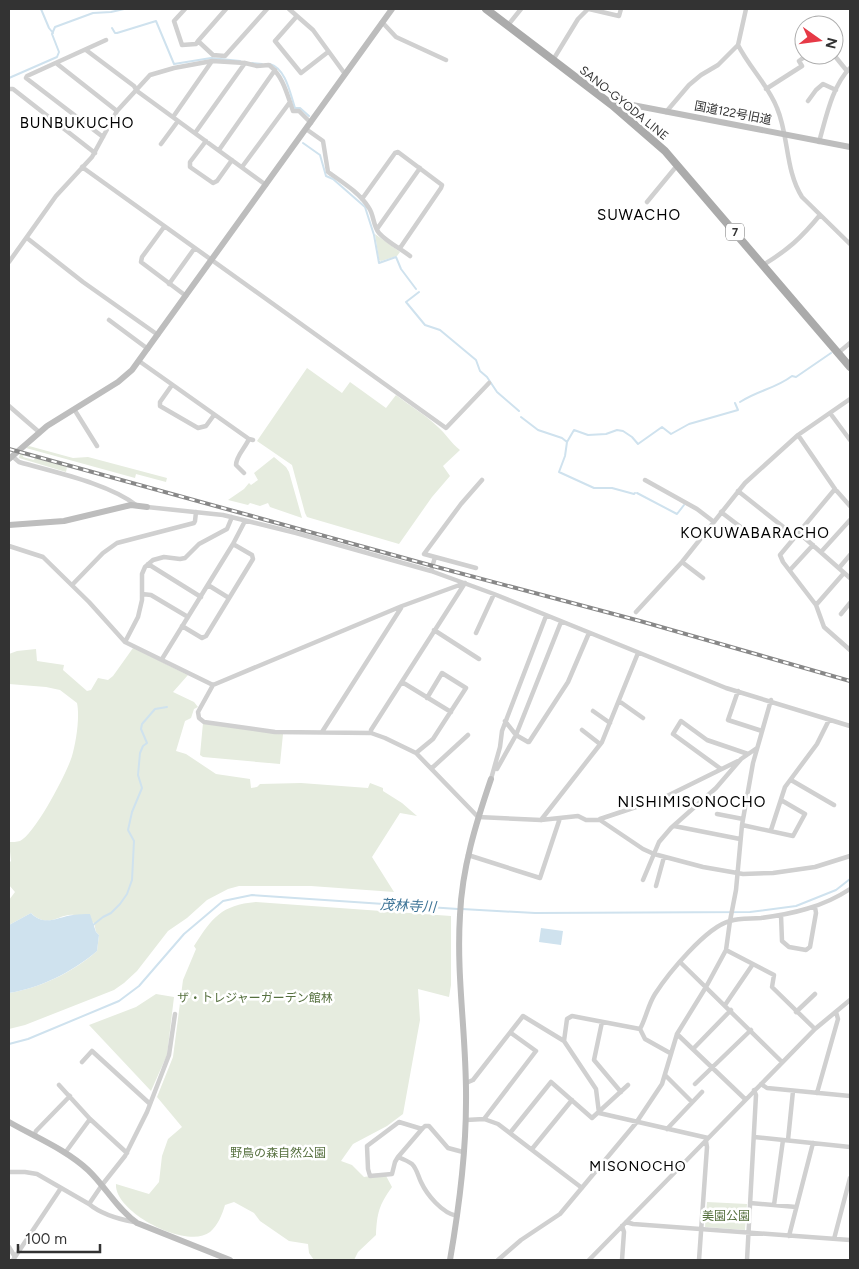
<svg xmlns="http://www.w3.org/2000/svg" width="859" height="1269" font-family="Figtree,'Noto Sans JP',sans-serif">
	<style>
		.green { fill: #e6ecdf }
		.water { fill: #cfe2ee }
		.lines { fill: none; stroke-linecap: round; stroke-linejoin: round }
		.stream { stroke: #cfe2ee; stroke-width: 2 }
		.street { stroke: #d0d0d0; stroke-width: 4.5 }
		.secondary { stroke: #bdbdbd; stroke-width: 6 }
		.primary { stroke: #ababab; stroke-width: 8 }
		.rail-casing { stroke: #888; stroke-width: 4 }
		.rail { stroke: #fff; stroke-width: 2; stroke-dasharray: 5.5; stroke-linecap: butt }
		.labels { text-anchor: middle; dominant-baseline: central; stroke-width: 5; stroke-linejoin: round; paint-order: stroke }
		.shield { fill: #fff; stroke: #707070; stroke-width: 1 }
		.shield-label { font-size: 11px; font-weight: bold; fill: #333 }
		.street-label { font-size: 12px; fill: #333; stroke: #fff }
		.park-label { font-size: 12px; fill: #56703f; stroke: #fff }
		.water-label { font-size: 14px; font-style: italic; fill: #3f7597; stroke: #fff }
		.neighbourhood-label { font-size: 14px; letter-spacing: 1px; fill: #000; stroke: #fff }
		.quarter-label { font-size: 15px; letter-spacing: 1px; fill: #000; stroke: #fff }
	</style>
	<rect width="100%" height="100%" fill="#fff"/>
	<path class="green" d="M375,234L400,252L397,256L381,261L379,260Z
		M307,368L342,393L350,382L386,408L396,395C410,406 426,415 438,427C446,434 451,443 460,450L443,466L450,476L432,497L399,544L307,517L305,513L292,465L257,441Z
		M29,446L73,458L88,457L167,478L166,482L136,474L135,478L26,448Z
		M20,453L24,454L23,457L34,460L35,458L67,467L66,472L19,458Z
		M274,457L286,467L289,472L302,518L270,507L268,503L260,506L250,503L248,505L228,500L244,489L249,483L251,485L258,480L254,473Z
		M133,648L188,675L173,692L194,702L198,707L194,709L191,718L185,721L176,751L186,754L216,774L250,779L251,788L257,787L260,784L301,783L368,788L370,783L383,788V791L402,803L417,816L400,813L372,857L394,892L311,886H239L228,889L207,900L187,918L168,931L137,971L124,983L114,990L25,1025L9,1029V993C41,988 73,972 97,951L99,935L96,932L94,923C87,921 80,917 74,915C59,913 49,930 31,913L9,925V900L15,892L9,885V863L11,861L9,842C12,842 17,842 20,841C35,834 67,773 72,756C76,743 80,717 77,703L60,690L46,687L9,684V654L17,651L36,649L37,661L64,665L63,670L87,691L91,690L98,678L108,680L113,676Z
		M203,723L283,734L280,764L203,757L200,755Z
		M256,902L451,916V985L449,997L418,989L420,1020L403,1114L387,1126L353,1144L341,1161L352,1165L364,1177L385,1174L392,1187C379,1205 377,1213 376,1235L358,1252L354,1260H314L309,1253L308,1244L289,1241L260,1221L254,1213L234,1202L225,1205C222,1215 218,1225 210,1232C187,1250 114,1212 116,1184L149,1194L159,1182L162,1156L168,1139L182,1127L157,1097L173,1057L183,980L196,949L194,946C212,918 221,905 256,902Z
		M156,994L174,997L167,1055L151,1091L89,1025L136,1007Z
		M707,1202L747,1204L745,1230L705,1227Z"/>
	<path class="water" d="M31,913C44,927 58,917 73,915C79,914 84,914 90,914L96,932L99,935L97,951C72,972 41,988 9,993V925Z
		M541,928L563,931L561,945L539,942Z"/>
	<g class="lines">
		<path class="stream" d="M41,9L49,28L53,33
			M112,28L115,33H117L156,21L174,64L211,58L240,61
			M252,63L262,64
			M270,64C286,69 290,93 295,108H300L309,116
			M9,78L57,57L59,52L52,34L55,27L93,13L111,12L124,9
			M303,143L320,155L326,176L333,179L365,207L374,235L379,263L396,257L401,269L416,289
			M419,292L406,302L425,325L440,330L476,360L480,371L487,377L497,392L519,411
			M740,402C758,390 775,389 792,376L796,377L831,353
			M521,417L538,430L562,438L567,442L565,456L559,472L594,488H612L634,494L635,493
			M567,442L574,430L588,435L606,434L617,430L623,431L632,437L638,444L662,427L671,434L689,424L738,410L735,403
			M637,493L677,514L684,505
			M462,909L535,913L750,912L796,906L836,890L850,879
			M93,925L103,917L111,913L120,904L127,894L132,880L134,841L128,830L132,812L142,788L138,775L140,753L143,746L147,743L141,729L142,724L155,709L167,707
			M9,1044L28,1039L119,1001L139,986L184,934L223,901L252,895L458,909"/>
		<path class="street" d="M185,9L174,21L182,45L196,44L198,41L213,55L225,56L267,9
			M289,9L313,30L345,74
			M589,9L619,16L621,9
			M297,16L275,41L301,73L328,52
			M382,22L396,37L446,60
			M508,25L521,9
			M198,41L226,9
			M738,45C749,67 768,85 777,108C789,136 785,170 802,197L850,244
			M86,50L134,86L137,91L266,185
			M834,55L847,71
			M553,60L578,19L588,9
			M56,63L117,111
			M10,89H13L95,153
			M766,89L802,66L799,61L807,55
			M808,101L816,90L823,84L836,90
			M666,112L689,85L701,75L718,65L738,45L746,9
			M173,117L212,61
			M306,129L323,141L328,172C342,182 360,193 369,208C374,215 373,226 379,233C387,242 401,249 410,256
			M195,133L245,63
			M103,137L26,78L27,76L106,40
			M206,141L190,162V167L213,183L217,181L232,160
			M819,142C826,118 832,86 850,68
			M161,144L178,121
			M219,150L275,70
			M82,167L446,428L489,383
			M242,167L290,102
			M362,199L395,153L398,152L442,185L441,188L400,248
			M647,202L675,168L679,166
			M164,227L142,257L141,262L186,296
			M377,229L420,168
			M27,238L83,282L158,335
			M9,262L56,196L92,157L117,111L150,75L174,68L212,61L245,63L257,66L269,65C283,76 287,94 293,111H299L311,123
			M763,265C788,250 801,238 820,215
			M169,284L194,249
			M109,320L148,349
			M838,353L850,343
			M139,361L249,439L253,440
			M172,385L160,402V406L198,428L206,426L214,415
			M9,406L39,432
			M74,409L97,446
			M830,413L850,440
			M798,435L835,489L850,506
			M12,456L19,462C53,472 108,483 136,505
			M244,473L236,465C236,456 245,448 249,439
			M645,480L697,509L714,522
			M835,489L780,555L783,562L816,605L824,627L850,650
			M738,491L796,537
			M147,507L223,515L296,533L431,571L494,594L726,688L850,726
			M721,512L742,528
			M799,533L850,578
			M9,546L43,557L89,602L125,642L213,685
			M821,552L850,520
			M682,562L703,578
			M148,564L201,597
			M476,568L424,554L461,504L482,480
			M839,568L850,555
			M790,570L813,545
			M431,571L435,557
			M465,583L402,606L213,685L198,712L199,718L204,722L275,732L371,733L385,738L416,753L478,817L541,820L578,816L586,820H600L643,849L654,854L703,867L743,874L773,873L815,867L850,856
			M72,585L103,553L117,543L194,523L195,521L196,512
			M208,585L229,598
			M142,594L151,595L188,617
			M816,605L844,573
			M636,612L682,562L745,483L798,435L850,399
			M841,614L850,603
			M182,626L202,638L206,636L253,559L252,555L233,544
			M434,630L479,659
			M476,633L494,594
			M125,642L138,617L142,600V574L145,567L153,560L164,557L180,559L185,558L199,544L227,529L232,517
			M162,659L233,544L245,521
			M402,682L451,712
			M738,691L728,720L762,731
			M619,701L643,718
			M593,711L610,723
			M505,721L516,735L528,742H529L568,682L589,633
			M582,730L600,744
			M322,732L401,608
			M371,733V730L465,583
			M416,753L433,739L466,688L442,673L427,698
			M432,768L468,735
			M497,769L516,735L561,622
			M721,769L673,734L681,721L707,740L748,754
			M491,779L500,747L502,731L546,616
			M791,780L834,805
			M717,814L743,819
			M600,819L663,798L738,761
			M541,820L602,742L638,653
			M742,825L793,836L805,814L781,800
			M674,826L740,839
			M771,830L785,787L817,744L829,720
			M468,855L540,878L560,818
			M643,880L659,842L671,828L716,788L741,759L757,748
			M656,886L664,857
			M781,915L782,941L789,947L806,950L810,947L816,913L815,907
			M726,950L774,975L772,987L815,1029
			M680,962L782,1062
			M725,1005L753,964
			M796,1012L815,994
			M602,1022L594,1060L621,1092
			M640,1029C646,1018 648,1005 655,994C668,974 706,927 730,921C740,918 751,919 761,918C792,914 823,907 850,889
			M640,1029L645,1039L670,1053
			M677,1034L745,1099
			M693,1049L731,1010
			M82,1062L92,1051L149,1103
			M665,1075L692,1102
			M466,1083L473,1080L523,1016L564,1041
			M695,1084L751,1030
			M761,1084L767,1088L850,1096
			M59,1085L90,1119L127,1153
			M817,1093L838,1019L836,1012
			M599,1113L596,1089L564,1041L567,1019L572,1016L640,1029
			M599,1113L708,1138
			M484,1119L536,1051L511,1033
			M466,1120L484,1119L498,1124L582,1188
			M422,1129L399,1122L367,1146L368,1169L370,1176L392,1174L395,1162L398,1157C403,1159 408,1161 412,1164C417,1169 418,1176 421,1182C427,1195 442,1213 457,1216
			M667,1129L702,1092
			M510,1133L551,1082L592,1118L628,1085
			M34,1136L36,1131L70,1096
			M754,1137L850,1147
			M788,1140L793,1091
			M532,1149L572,1100
			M65,1153L90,1119
			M398,1157L422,1129L425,1126H429L448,1148L463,1152
			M9,1172H25L37,1174L89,1204L102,1185L125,1156L147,1112L169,1055L175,1014
			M750,1203L796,1207
			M89,1204C101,1214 118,1219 134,1222
			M774,1205L783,1140
			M626,1222L633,1224L850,1240
			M622,1226L624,1232L622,1260
			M789,1236L813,1143
			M834,1239L850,1178
			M9,1247L15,1257
			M13,1260L61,1188
			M498,1260L521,1240L560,1214L636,1123L662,1084L677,1034L706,987L726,950L730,921L736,890L742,825L753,763L771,700
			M589,1260L815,1029L850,1000
			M699,1260L707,1147L706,1141
			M747,1260L756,1095L754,1090"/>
		<path class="secondary" d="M612,105L615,103H622L850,147
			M9,459L47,426L118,382L132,370L392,9
			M9,525L64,521L131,505L147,507
			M9,1122C35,1137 65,1149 88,1170C106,1187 116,1208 137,1223L230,1260
			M450,1260C459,1208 466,1154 466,1102C467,1039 456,978 460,915C462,868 476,823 491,779"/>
		<path class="primary" d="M486,9L612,105L665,151L850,367"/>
		<g class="rail-casing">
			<path id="rail" d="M9,449L433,566L640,621L850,681"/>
		</g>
		<use href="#rail" class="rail"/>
	</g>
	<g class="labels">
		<rect class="shield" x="726" y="223.5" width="18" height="17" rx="4"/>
		<g class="shield-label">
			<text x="735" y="232">7</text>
		</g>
		<g class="street-label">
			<text transform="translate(624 103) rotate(39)">SANO-GYODA LINE</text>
			<text transform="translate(733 113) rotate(11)">国道122号旧道</text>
		</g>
		<g class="park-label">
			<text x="255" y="998">ザ・トレジャーガーデン館林</text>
			<text x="278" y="1153">野鳥の森自然公園</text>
			<text x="726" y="1216">美園公園</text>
		</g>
		<g class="water-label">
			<text transform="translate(408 906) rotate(3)">茂林寺川</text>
		</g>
		<g class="neighbourhood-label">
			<text x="638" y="1166">MISONOCHO</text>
		</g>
		<g class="quarter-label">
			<text x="77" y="123">BUNBUKUCHO</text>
			<text x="639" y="215">SUWACHO</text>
			<text x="755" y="533">KOKUWABARACHO</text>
			<text x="692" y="802">NISHIMISONOCHO</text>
		</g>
	</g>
	<rect width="859" height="1269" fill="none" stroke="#333333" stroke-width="20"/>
	<g transform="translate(819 40) rotate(104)"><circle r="24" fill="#ffffff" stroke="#adadad"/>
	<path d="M0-4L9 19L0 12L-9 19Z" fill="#e63946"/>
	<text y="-8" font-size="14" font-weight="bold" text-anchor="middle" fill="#333333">N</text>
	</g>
	<path d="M18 1244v8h82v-8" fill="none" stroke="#333333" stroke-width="2.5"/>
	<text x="25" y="1244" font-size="15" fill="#333333" stroke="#ffffff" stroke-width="4" paint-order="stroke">100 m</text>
</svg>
